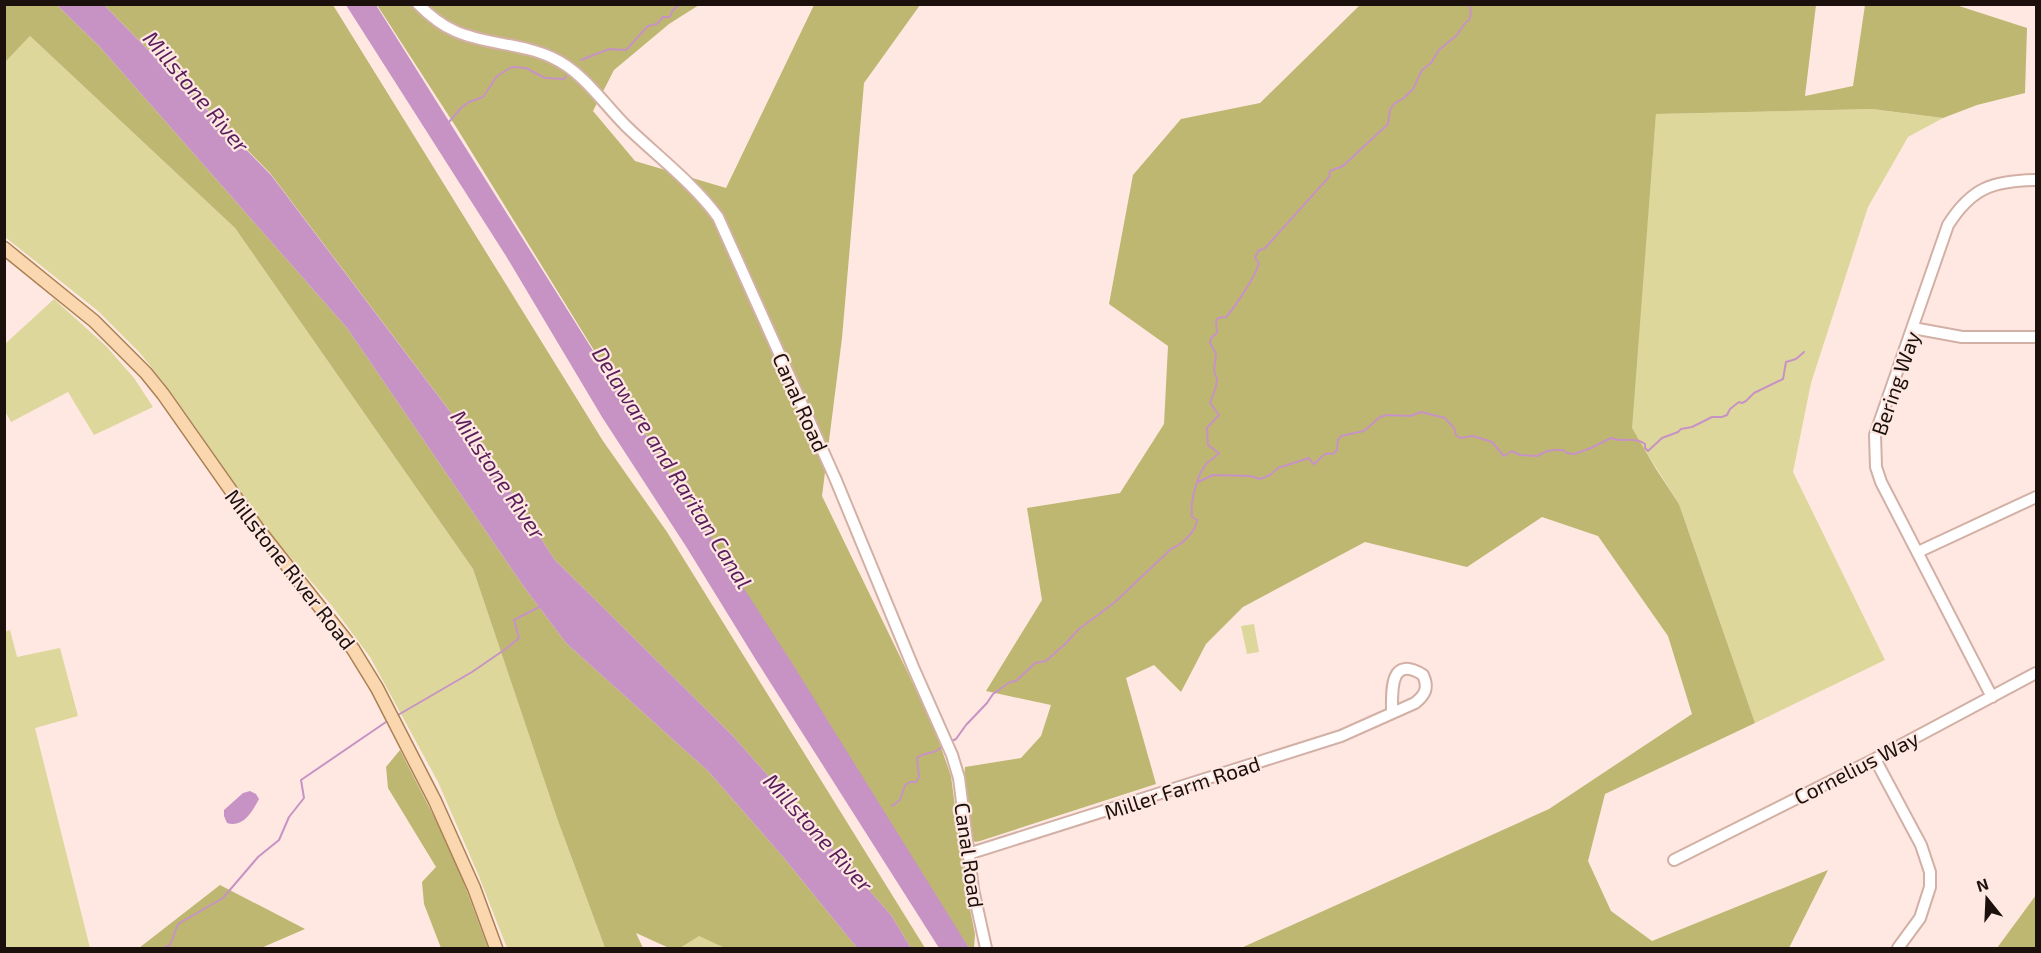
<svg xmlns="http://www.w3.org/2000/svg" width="2041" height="953" font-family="'Exo 2',sans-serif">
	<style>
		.green { fill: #ddd79b }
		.forest { fill: #beb771 }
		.water { fill: #c793c5 }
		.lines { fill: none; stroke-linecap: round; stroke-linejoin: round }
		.stream { stroke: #c793c5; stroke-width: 2 }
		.minor-casing { stroke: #d3b0a6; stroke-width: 14 }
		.major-casing { stroke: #aa8054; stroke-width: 15 }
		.minor { stroke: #fff; stroke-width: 10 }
		.major { stroke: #fad7af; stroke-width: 12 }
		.labels { text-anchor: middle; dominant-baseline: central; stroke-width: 4.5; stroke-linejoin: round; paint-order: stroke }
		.street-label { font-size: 21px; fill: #1c100d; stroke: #fee8e1 }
		.water-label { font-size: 22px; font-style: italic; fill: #5a1d5b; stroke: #fee8e1 }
	</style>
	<rect width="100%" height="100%" fill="#fee8e1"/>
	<path class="green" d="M30,36L235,228L473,569L558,821L605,948H507L478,874L438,782L370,657L332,606L269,532L168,388L140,353L98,311L5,237L4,62Z
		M1872,109L1943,118L1908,137L1868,207L1811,383L1793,472L1885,660L1755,723L1679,504L1631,428L1656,114Z
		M54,299L106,346L134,378L153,407L94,435L68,392L11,422L5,411V344Z
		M1254,624L1259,652L1247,654L1241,626Z
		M10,630L17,657L60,648L78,716L35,728L90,948H5L4,632Z
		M699,935L725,948H680Z"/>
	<path class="forest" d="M5,5H57L100,47L347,328L524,587L566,643L708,771L784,858L857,948H725L699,936L680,948H669L636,933L643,948H605L558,821L473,569L235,228L30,36L5,62Z
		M104,5H333L603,441L667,532L925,948H911L891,915L733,736L554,559L514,496L270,173Z
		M377,5H699L669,24L614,70L593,111L635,161L726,188L814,5H920L864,83L842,338L822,496L922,702L938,739L951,776L965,885L975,934L974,948H969L953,924L679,488L458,130Z
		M1360,5H1816L1805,96L1853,86L1865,5H1956L2027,28L2025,93L1977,105L1943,118L1872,109L1656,114L1632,428L1656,469L1679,504L1755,723L1605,794L1588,861L1611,911L1652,941L1828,870L1789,948H1241L1549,809L1692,714L1668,636L1598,536L1542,517L1467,567L1365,542L1243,607L1206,644L1181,692L1154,665L1126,678L1156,784L980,841L975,842L971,837L964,778L965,767L1021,758L1041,736L1051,705L986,691L1042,600L1027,508L1120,493L1164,424L1168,346L1109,304L1133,175L1181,119L1260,103Z
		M400,750L454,856L488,948H441L424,904L422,882L436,867L388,788L386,767Z
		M220,885L305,929L261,948H139Z
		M2036,895V948H1997Z"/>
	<path class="water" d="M57,5H104L271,175L514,496L554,559L733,736L891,915L911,948H857L784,858L708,771L566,643L524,587L347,328L100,47Z
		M346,5H376L678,486L792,663L969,948H939L756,660L687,548L602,417L506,256Z
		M250,791L256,794L259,799C252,812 243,828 227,823L224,816V810L243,793Z"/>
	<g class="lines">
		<path class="stream" d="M581,60L609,49L626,50L648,26L657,24L663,17H670L672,11L680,4
			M449,122L462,107L469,102L483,97L497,76L512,67L526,68L545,78L564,79L566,76
			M1198,482L1213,475L1250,476L1260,479L1270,475L1278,468L1309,458L1313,464C1322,460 1322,451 1333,454L1337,450L1338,440L1341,436L1364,431L1380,417L1387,415L1410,416L1421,412L1445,418L1454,428L1456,435L1460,438L1473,436L1492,442L1504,456L1512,451L1520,455L1537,456L1547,451L1555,450H1563L1567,453L1574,454L1591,448L1611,438C1622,443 1635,436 1645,444V448L1648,451L1662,438L1678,432L1681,429L1692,427L1712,417H1722L1727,415L1730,409L1739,402L1742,403L1746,401L1754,393L1783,379L1786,362L1796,359L1804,352
			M398,715L472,672L507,648L519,638L514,620L541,606
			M952,741L956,739L966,725L987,703L993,694L1010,682L1016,681L1035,663L1046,661L1066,643L1079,629L1114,603L1171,549C1181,545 1196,532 1197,520L1192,517C1190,502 1197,473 1208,462C1212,459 1216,457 1219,453L1208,445L1207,428L1219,415L1210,403L1216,387L1217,379L1214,371L1216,354L1210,343L1211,338L1217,333L1216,321L1218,318L1226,317C1235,307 1256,276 1259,263L1255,258L1258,251L1265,248L1329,177L1330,171L1343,166L1388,124L1390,110L1394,104L1404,98L1413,89L1422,70L1431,63L1439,50L1457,35L1465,23L1469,20L1471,14L1470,7L1472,4
			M892,806L900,800L905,785L910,782H916L919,777L917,758C926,751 937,755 943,745
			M164,948L170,945L178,924L223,898L258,857L279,840L289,817L304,798L301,780L386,722"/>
		<g class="minor-casing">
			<path id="minor" d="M418,4C429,15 441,25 455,31C486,45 522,43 553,58C583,72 603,103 626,126C657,156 693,183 718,217L835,478L913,667L952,755L959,778L973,889L986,948
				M1913,328L1962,337H2036
				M1918,552L2036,497
				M1992,697L1881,482L1876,467L1875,435L1948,225C1972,187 1993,181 2036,180
				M1875,759L1921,845L1930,872V887L1920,918L1898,948
				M968,854L1341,736L1415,703C1425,695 1429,688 1423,675C1389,654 1392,692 1392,713
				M1674,860L1875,759L2036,673"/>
		</g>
		<g class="major-casing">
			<path id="major" d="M4,248L94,321L146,373L163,394L258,529L353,649L377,688L435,801L474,888L496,948"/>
		</g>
		<use href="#minor" class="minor"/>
		<use href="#major" class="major"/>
	</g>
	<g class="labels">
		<g class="street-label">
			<text transform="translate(1895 383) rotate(-71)">Bering Way</text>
			<text transform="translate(801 402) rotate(66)">Canal Road</text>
			<text transform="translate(291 569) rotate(52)">Millstone River Road</text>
			<text transform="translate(1856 767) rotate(-27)">Cornelius Way</text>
			<text transform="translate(1182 787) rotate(-18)">Miller Farm Road</text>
			<text transform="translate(970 855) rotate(82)">Canal Road</text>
		</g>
		<g class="water-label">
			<text transform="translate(197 91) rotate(50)">Millstone River</text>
			<text transform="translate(673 467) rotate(58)">Delaware and Raritan Canal</text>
			<text transform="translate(499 474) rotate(56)">Millstone River</text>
			<text transform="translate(819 832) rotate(48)">Millstone River</text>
		</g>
	</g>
	<rect width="2041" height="953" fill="none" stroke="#1c100d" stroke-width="12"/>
	<g transform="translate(1987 899) rotate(342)" stroke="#fee8e1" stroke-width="4.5" paint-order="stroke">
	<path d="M0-4.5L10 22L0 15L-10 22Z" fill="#1c100d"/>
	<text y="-9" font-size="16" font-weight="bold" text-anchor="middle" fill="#1c100d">N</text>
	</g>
</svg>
